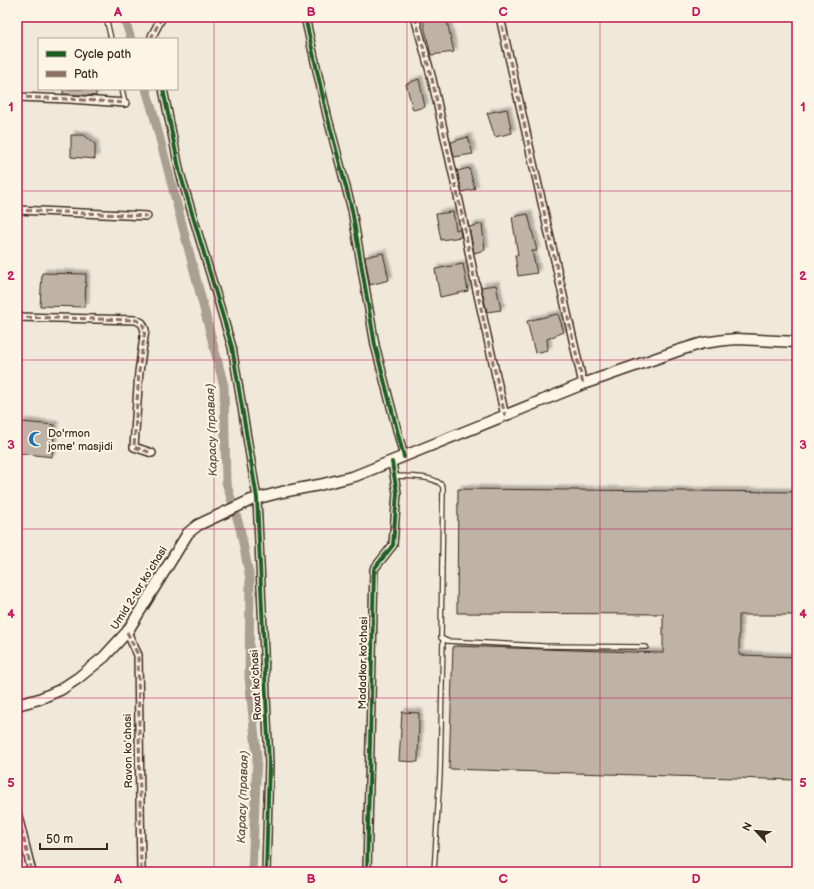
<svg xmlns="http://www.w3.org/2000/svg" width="814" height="889" font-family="'Balsamiq Sans',sans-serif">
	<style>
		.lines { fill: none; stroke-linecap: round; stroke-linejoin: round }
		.canal { stroke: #aaa091; stroke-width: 9 }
		.building { fill: #beb3a4; stroke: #3b2a1e; filter: url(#shadow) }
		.service-casing { stroke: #3b2a1e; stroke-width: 6 }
		.minor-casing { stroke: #3b2a1e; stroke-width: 10 }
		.secondary-casing { stroke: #3b2a1e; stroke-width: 13 }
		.service { stroke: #fcf5e5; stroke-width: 3.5 }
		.minor { stroke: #fcf5e5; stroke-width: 7 }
		.secondary { stroke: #fcf5e5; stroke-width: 10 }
		.quiet { stroke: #8d6e63; stroke-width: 3; stroke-dasharray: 6 3; stroke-linecap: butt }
		.cycleway-casing { stroke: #fcf5e5; stroke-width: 6 }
		.cycleway { stroke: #1b5e20; stroke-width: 4 }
		.grid { fill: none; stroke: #c2185b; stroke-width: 1; stroke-opacity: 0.55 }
		.labels { text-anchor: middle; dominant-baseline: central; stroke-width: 4; stroke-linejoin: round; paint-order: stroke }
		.poi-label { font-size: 11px; fill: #3b2a1e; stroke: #fcf5e5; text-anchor: start }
		.street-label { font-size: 11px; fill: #3b2a1e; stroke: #fcf5e5 }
		.water-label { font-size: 12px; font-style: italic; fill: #625346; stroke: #fcf5e5 }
		.neatline { fill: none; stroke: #c2185b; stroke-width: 1.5 }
		.grid-label { font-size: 13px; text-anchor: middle; font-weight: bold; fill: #c2185b }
	</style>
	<defs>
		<filter id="shadow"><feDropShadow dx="3.5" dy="-3.5" stdDeviation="1" flood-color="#0004"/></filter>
	</defs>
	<rect width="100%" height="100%" fill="#f0e9d9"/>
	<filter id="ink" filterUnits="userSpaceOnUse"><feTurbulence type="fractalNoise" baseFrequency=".025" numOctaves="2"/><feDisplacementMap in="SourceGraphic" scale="8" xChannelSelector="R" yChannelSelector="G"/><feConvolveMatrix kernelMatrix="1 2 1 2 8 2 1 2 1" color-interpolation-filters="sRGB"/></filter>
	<g filter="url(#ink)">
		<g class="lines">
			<path class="canal" d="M124,17L131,39
				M146,89L154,116L224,386L226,482L240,528L250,579L249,677L257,758L252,872"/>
		</g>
		<path class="building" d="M439,17H446L454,52L431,55L423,21Z
			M419,79L425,107L413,110L406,84Z
			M63,89H96V96L63,94Z
			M507,109L512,133L495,137L487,113Z
			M71,135H84L95,144V159L71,157Z
			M468,137L473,154L454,157L451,142Z
			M469,168L475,189L462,192L457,171Z
			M453,212L456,230L460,229L461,237L441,240L436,214Z
			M528,214L537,251H532L537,273L518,276L515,255H518L512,217Z
			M482,224L485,250L474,253L469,227Z
			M383,253L389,280L370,285L365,257Z
			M463,264L468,291L440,297L435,269Z
			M42,273L86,274L85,307L40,306Z
			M496,285L501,310L487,312L481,287Z
			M558,314L564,332L547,339L548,350L535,353L527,321Z
			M21,422L55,425L52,457L18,453Z
			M458,489L797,492V615H739V655L797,657V780L449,769L453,646L663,653V614L457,613Z
			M402,712L419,713L418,762L399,761Z"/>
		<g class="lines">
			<g class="service-casing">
				<path id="service" d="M106,17L111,39
					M122,89L125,103
					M395,476C407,477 437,475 443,487L441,638L447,641L544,646L646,647
					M434,872L440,774L443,640"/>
			</g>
			<g class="minor-casing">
				<path id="minor" d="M305,17L327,115L352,210L375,345L404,457
					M415,17L432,79L461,210L474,277L505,416
					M500,17L583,384
					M152,39V36L162,17
					M163,89L180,173L232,347L257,498L269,763L266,872
					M17,97L69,99L125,103
					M17,210L147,216
					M17,317L136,320L142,323L145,330L139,372L134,447L152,453
					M127,632L138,655L141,872
					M17,812L32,872
					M367,872L374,569L393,545L397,493L392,462"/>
			</g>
			<g class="secondary-casing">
				<path id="secondary" d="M17,705L39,699L60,690L78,678L104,657L127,632L188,533L198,525L251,500L282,492L319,485L355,476L583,384L680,350L703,343L725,340L737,339L797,342"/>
			</g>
			<use href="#service" class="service"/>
			<use href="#minor" class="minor"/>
			<use href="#secondary" class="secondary"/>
			<path class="quiet" d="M415,17L432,79L461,210L474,277L505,416
				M500,17L583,384
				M152,39V36L162,17
				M17,97L69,99L125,103
				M17,210L147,216
				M17,317L136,320L142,323L145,330L139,372L134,447L152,453
				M127,632L138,655L141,872
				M17,812L32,872"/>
			<g class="cycleway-casing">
				<path id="cycleway" d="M305,17L327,115L352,210L375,345L404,457
					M163,89L180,173L232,347L257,498L269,763L266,872
					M367,872L374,569L393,545L397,493L392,462"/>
			</g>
			<use href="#cycleway" class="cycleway"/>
		</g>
	</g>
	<path class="grid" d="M214,17V872M407,17V872M600,17V872M17,191H797M17,360H797M17,529H797M17,698H797"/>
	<defs>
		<g id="mosque-bare" transform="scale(1.2)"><path d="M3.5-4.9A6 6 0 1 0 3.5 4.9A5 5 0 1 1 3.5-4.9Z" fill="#1f6fb2" stroke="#fcf5e5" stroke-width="2.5" paint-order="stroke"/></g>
	</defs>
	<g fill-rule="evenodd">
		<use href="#mosque-bare" x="36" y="439"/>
	</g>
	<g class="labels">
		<g class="poi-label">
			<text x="48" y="433">Do'rmon<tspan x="48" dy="13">jome' masjidi</tspan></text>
		</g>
		<g class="street-label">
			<text transform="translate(139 588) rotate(-58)">Umid 2-tor koʻchasi</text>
			<text transform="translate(363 663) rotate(-89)">Madadkor ko'chasi</text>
			<text transform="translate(256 685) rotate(-93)">Roxat ko'chasi</text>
			<text transform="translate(128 751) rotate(-91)">Ravon koʻchasi</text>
		</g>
		<g class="water-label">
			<text transform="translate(212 430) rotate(-92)">Карасу (правая)</text>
			<text transform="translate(243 797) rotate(-88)">Карасу (правая)</text>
		</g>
	</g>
	<rect width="814" height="889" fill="none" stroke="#fcf5e5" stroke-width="44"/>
	<rect x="38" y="38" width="140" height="52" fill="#fcf5e5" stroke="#afa495"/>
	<rect x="46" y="51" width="20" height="6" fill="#1b5e20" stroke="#afa495"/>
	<text x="74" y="58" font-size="12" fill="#3b2a1e">Cycle path</text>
	<rect x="46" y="71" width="20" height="6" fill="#8d6e63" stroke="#afa495"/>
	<text x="74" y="78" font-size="12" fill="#3b2a1e">Path</text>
	<g transform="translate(756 831) rotate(296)" stroke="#fcf5e5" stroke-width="3" paint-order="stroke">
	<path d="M0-3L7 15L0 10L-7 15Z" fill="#3b2a1e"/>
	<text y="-6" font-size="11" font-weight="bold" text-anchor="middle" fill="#3b2a1e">N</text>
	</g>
	<path d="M40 843v6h67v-6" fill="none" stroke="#3b2a1e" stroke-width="2"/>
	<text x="46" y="843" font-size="12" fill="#3b2a1e" stroke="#fcf5e5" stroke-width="3" paint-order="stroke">50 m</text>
	<rect x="22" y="22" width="770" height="845" class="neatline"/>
	<g class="grid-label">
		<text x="118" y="16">A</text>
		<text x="311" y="16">B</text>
		<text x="503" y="16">C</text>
		<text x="696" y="16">D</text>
		<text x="11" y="111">1</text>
		<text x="803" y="111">1</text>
		<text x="11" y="280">2</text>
		<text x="803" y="280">2</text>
		<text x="11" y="449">3</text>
		<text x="803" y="449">3</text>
		<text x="11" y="618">4</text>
		<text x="803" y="618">4</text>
		<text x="11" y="787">5</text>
		<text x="803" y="787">5</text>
		<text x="118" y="883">A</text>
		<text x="311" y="883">B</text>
		<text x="503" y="883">C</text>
		<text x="696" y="883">D</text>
	</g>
</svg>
